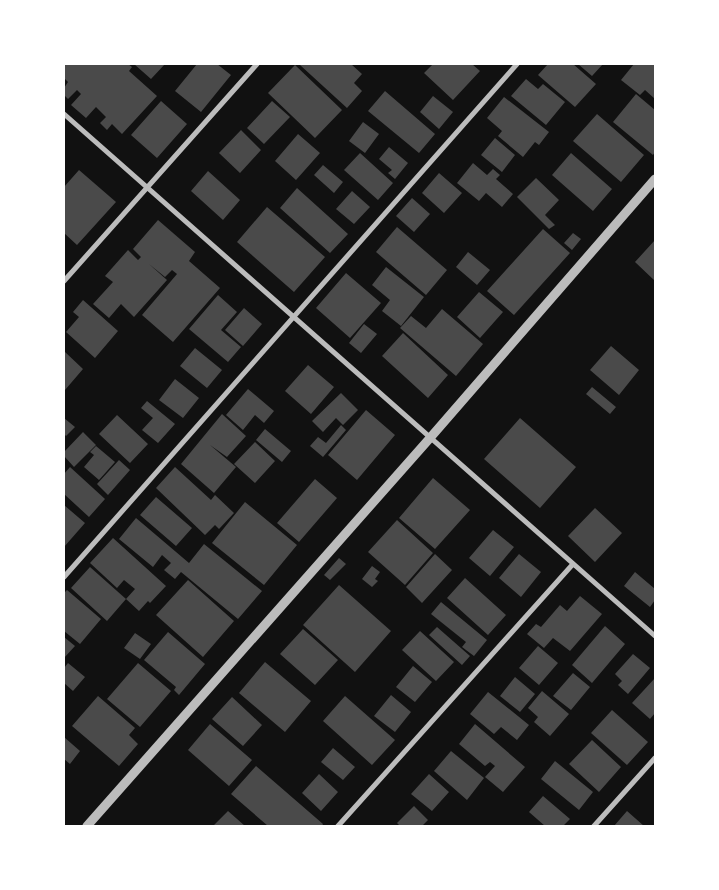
<svg xmlns="http://www.w3.org/2000/svg" width="719" height="890" font-family="Cabin,sans-serif">
	<style>
		.building { fill: #4a4a4a }
		.lines { fill: none; stroke-linecap: round; stroke-linejoin: round }
		.minor { stroke: #bcbcbc; stroke-width: 5 }
		.tertiary { stroke: #bcbcbc; stroke-width: 9 }
	</style>
	<rect width="100%" height="100%" fill="#111"/>
	<path class="building" d="M64,64H128L132,67L129,71L157,96L122,134L112,124L107,130L100,123L106,117L96,107L86,118L71,105L81,94L77,90L68,99L64,95V88L68,82L64,78Z
		M134,64H165L151,79Z
		M197,64H217L231,75L201,112L175,91Z
		M301,64H351L362,74L354,83L362,91L347,108L300,65Z
		M433,64H472L480,71L453,100L424,73Z
		M548,64H573L596,84L575,107L538,75Z
		M578,64H603L592,76Z
		M634,64H655V99L645,90L640,95L621,80Z
		M295,65L342,110L315,138L268,93Z
		M526,79L538,89L543,84L565,102L546,125L511,96Z
		M385,91L435,134L419,153L368,111Z
		M636,94L655,110V152L653,155L613,122Z
		M433,96L453,112L439,129L420,112Z
		M504,97L549,132L539,145L535,142L523,157L498,136L502,131L487,118Z
		M161,101L187,124L157,158L131,135Z
		M272,101L290,117L264,144L247,128Z
		M597,114L644,155L621,182L573,141Z
		M363,122L379,134L365,153L349,141Z
		M241,130L261,150L240,173L219,153Z
		M298,134L320,153L296,180L275,161Z
		M495,138L515,155L502,172L481,155Z
		M389,147L408,163L395,179L388,173L392,170L379,159Z
		M360,153L393,183L378,200L344,170Z
		M571,153L612,189L593,211L552,175Z
		M473,163L487,175L493,169L500,175L496,179L513,194L502,207L486,193L479,201L457,183Z
		M323,165L343,182L334,193L314,175Z
		M79,170L116,202L77,245L64,233V187Z
		M208,171L240,200L223,220L191,191Z
		M439,173L462,193L444,213L422,193Z
		M536,178L559,200L545,215L555,225L549,229L517,197Z
		M297,188L348,234L330,253L280,208Z
		M352,191L370,207L354,224L336,209Z
		M412,198L430,214L414,232L396,216Z
		M267,207L325,257L294,292L237,242Z
		M158,220L195,252L189,261L220,288L173,342L142,315L177,274L172,270L165,277L149,264L167,280L134,317L121,304L109,318L93,304L113,282L105,276L128,250L138,260L141,257L133,249Z
		M397,227L447,270L426,295L376,252Z
		M543,229L570,253L514,315L487,291Z
		M573,233L581,239L572,250L564,243Z
		M655,240V281L635,262Z
		M468,252L490,270L477,285L456,267Z
		M386,267L424,297L401,326L382,311L390,300L372,285Z
		M346,273L381,303L350,338L316,308Z
		M479,292L503,312L480,338L457,317Z
		M218,295L237,312L221,330L241,347L228,362L189,329Z
		M83,300L118,331L95,358L66,332L79,317L73,312Z
		M244,308L262,324L243,346L225,330Z
		M442,309L483,344L456,376L400,328L411,316L426,328Z
		M364,324L377,334L361,353L349,343Z
		M403,333L448,375L428,398L382,356Z
		M611,346L639,370L619,395L590,370Z
		M195,348L222,370L207,388L180,366Z
		M64,351L83,369L65,390L64,388Z
		M308,365L334,387L311,414L285,391Z
		M175,379L199,398L183,418L159,400Z
		M592,387L616,407L610,414L586,394Z
		M248,389L274,411L264,423L255,415L243,430L226,415Z
		M341,393L358,410L343,425L336,418L323,432L312,421Z
		M147,401L175,424L158,443L142,430L153,418L141,408Z
		M366,410L395,435L357,480L328,455Z
		M222,414L246,436L227,457L210,445L236,467L214,493L181,464Z
		M117,415L148,444L130,463L99,434Z
		M64,418L75,427L66,436L64,434Z
		M520,418L576,467L540,508L484,459Z
		M341,425L346,430L323,457L310,446L318,437L326,443Z
		M265,429L291,451L282,462L256,440Z
		M83,432L96,445L74,467L64,456V452Z
		M255,442L275,461L255,483L234,464Z
		M96,446L115,462L99,480L84,467L94,455L90,452Z
		M119,460L130,470L108,495L97,484Z
		M70,467L105,499L89,517L64,494V474Z
		M175,467L211,500L215,495L234,513L219,529L215,525L205,535L156,488Z
		M433,478L470,510L435,549L399,518Z
		M315,479L337,498L299,542L277,523Z
		M156,497L192,528L176,546L140,515Z
		M245,502L297,545L264,585L212,543Z
		M64,505L85,523L64,547Z
		M595,508L622,533L595,562L568,536Z
		M136,518L189,563L204,544L262,591L238,619L181,572L175,579L164,570L171,563L162,555L153,567L119,539Z
		M397,520L433,553L405,585L368,552Z
		M493,530L514,547L490,576L469,558Z
		M113,538L166,586L150,603L148,601L139,611L126,599L107,621L71,588L90,567L126,599L135,589L124,580L117,588L90,563Z
		M435,554L452,570L422,603L406,587Z
		M519,554L541,572L521,597L499,578Z
		M339,558L346,564L330,580L324,575Z
		M372,566L380,572L375,579L378,581L372,587L362,579Z
		M635,572L655,589V600L650,607L624,586Z
		M465,578L506,615L488,635L447,598Z
		M188,580L234,621L203,657L156,615Z
		M339,585L391,631L355,672L303,625Z
		M67,590L101,619L80,644L64,631V593Z
		M580,596L602,614L570,651L553,638L544,648L527,634L536,624L541,627L560,605L567,611Z
		M441,602L487,640L474,656L462,647L466,642L431,614Z
		M605,626L625,644L592,683L572,665Z
		M437,627L470,656L462,665L429,635Z
		M303,629L338,660L315,685L280,654Z
		M420,631L454,662L436,681L402,650Z
		M168,632L205,664L179,695L174,690L176,687L144,660Z
		M135,633L151,644L140,659L124,648Z
		M64,637L75,646L64,658Z
		M538,646L558,663L539,685L519,668Z
		M633,654L650,668L628,694L618,685L622,681L615,674Z
		M265,662L311,701L285,732L239,693Z
		M68,663L85,677L73,691L64,683V668Z
		M138,663L171,691L140,727L107,699Z
		M413,666L432,682L415,702L396,687Z
		M573,673L590,687L571,710L553,696Z
		M515,677L535,694L520,712L500,696Z
		M655,678V713L650,719L632,703Z
		M542,691L569,714L550,736L534,722L538,717L528,708Z
		M488,692L529,725L517,740L501,727L494,734L470,714Z
		M391,695L411,712L395,732L374,716Z
		M98,696L135,728L129,735L138,744L119,766L72,726Z
		M345,696L395,740L372,765L323,721Z
		M232,697L262,725L243,746L212,719Z
		M612,710L648,742L627,765L591,733Z
		M210,724L252,760L229,786L188,750Z
		M475,724L525,767L503,792L485,777L495,766L490,762L485,766L459,744Z
		M64,737L80,751L70,764L64,759Z
		M592,740L621,767L599,792L569,764Z
		M333,748L355,767L343,780L321,762Z
		M451,751L484,778L467,800L434,771Z
		M555,761L593,792L579,810L541,779Z
		M256,766L323,824L322,826H268L231,794Z
		M319,774L338,792L321,811L302,793Z
		M429,774L449,792L432,811L411,794Z
		M543,796L570,819L563,826H545L529,812Z
		M414,806L428,820L422,826H400L397,823Z
		M228,811L245,826H213Z
		M627,811L644,826H614Z"/>
	<g class="lines">
		<path class="minor" d="M64,114L655,636
			M64,281L257,64
			M64,577L517,64
			M338,826L573,564
			M594,826L655,758"/>
		<path class="tertiary" d="M87,826L430,438L655,179"/>
	</g>
	<rect width="719" height="890" fill="none" stroke="#ffffff" stroke-width="130"/>
</svg>
